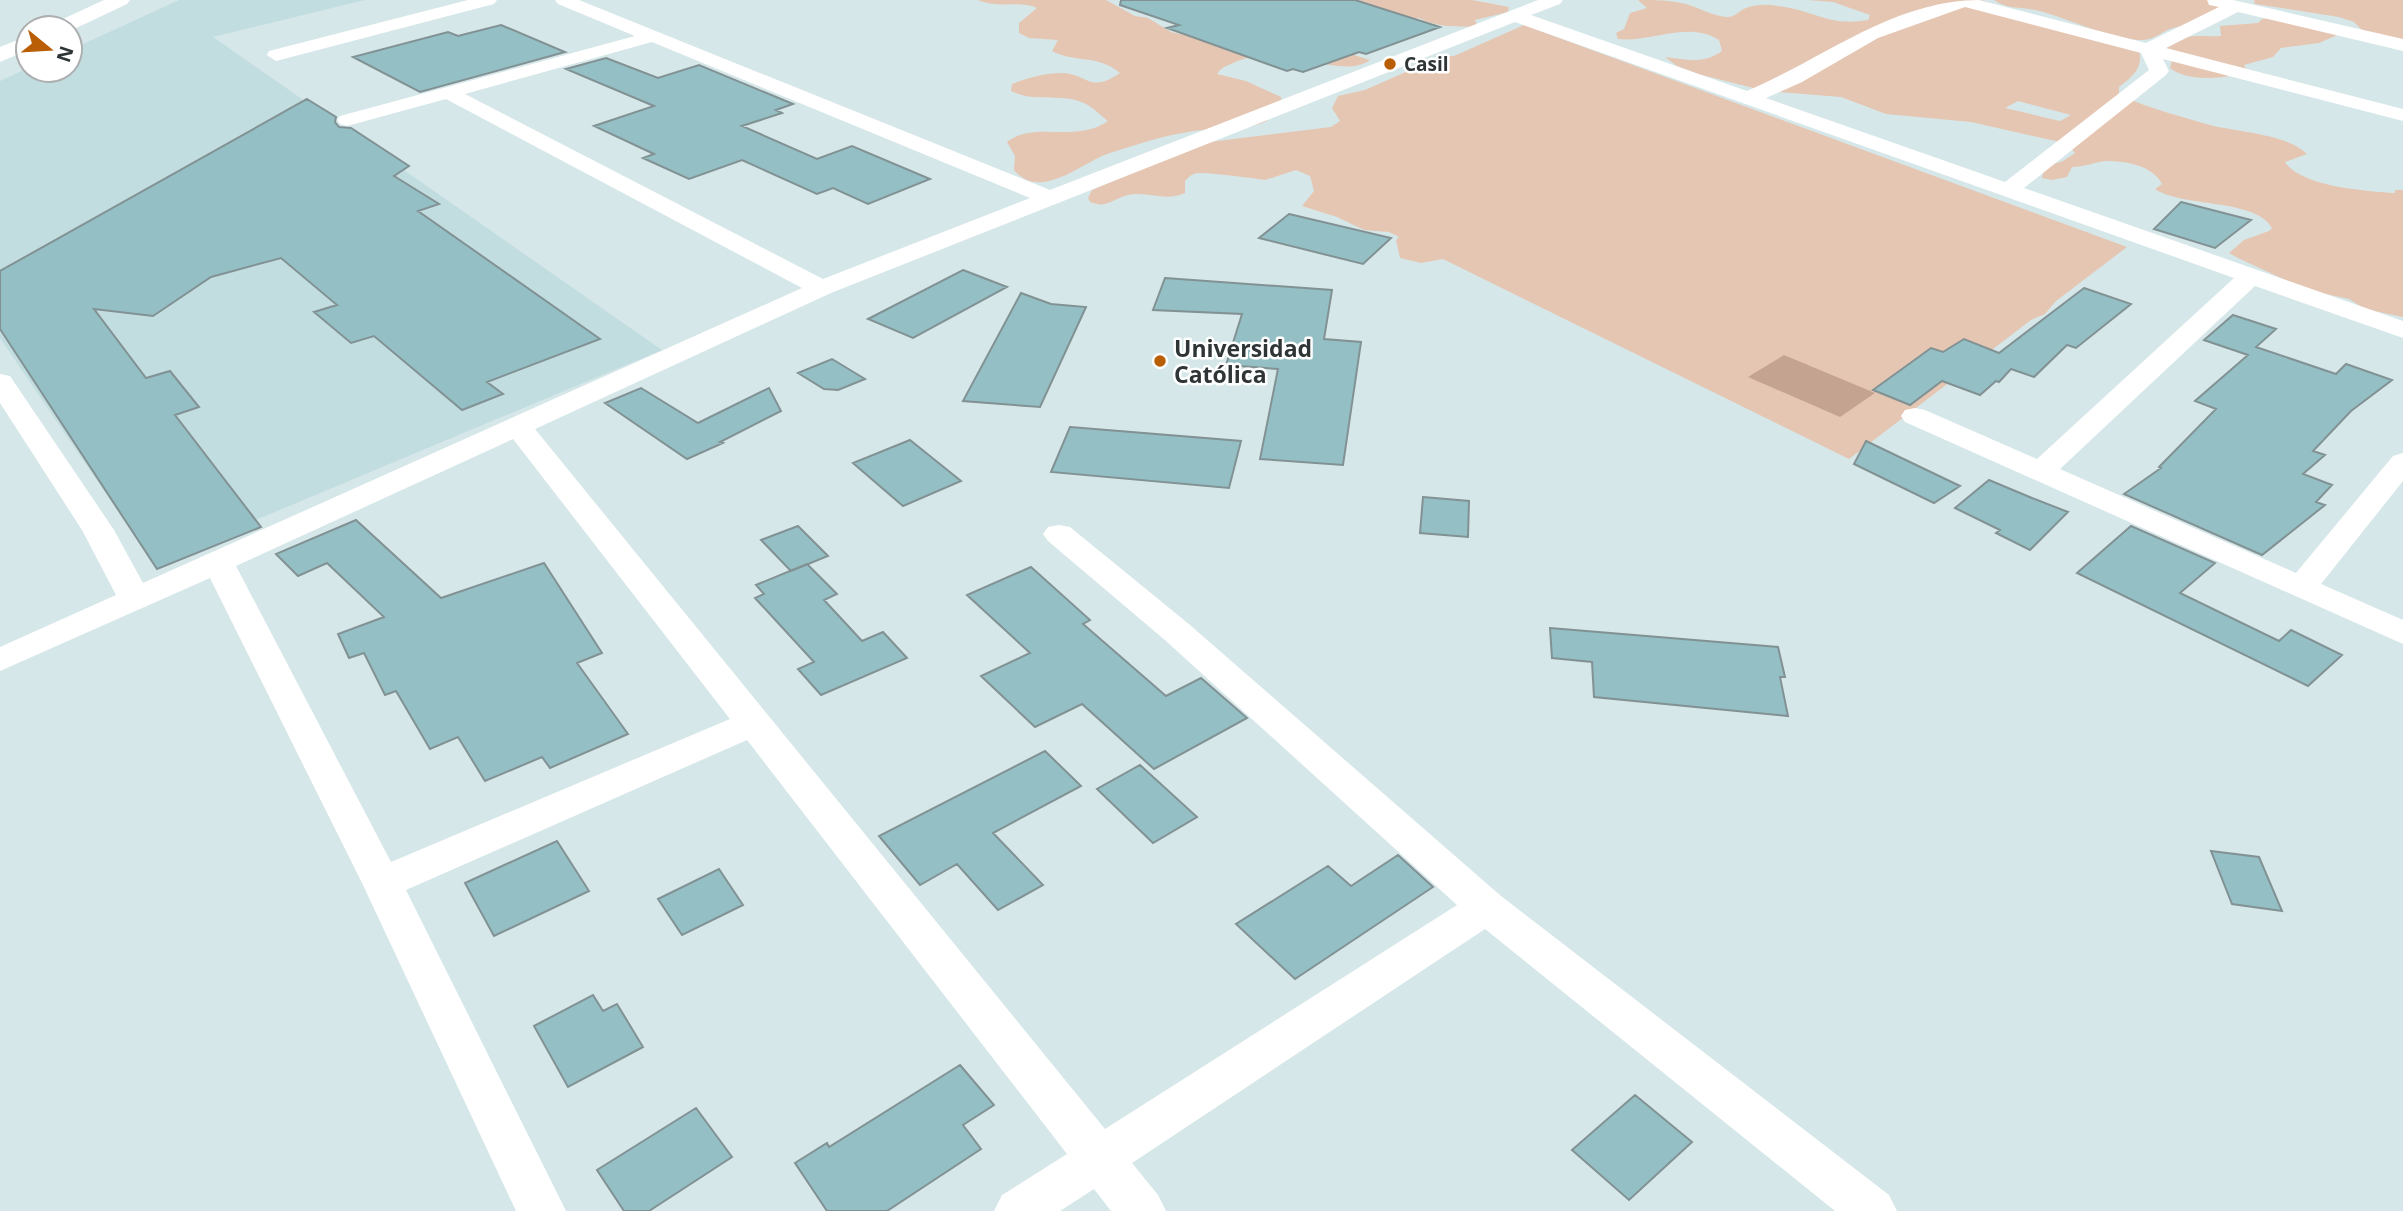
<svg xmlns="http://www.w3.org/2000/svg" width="2403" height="1211" font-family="'Open Sans',sans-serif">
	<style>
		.built { fill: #c2dde0 }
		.green { fill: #e5c6b2; fill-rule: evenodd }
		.water { fill: #c4a490 }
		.building { fill: #94c0c5; stroke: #829294; stroke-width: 2 }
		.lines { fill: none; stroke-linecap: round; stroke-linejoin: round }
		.street { fill: #fff; fill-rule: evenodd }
		.primary { fill: #fff; fill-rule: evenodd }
		.poi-dot { fill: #ba5e05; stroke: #fff; stroke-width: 2.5 }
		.labels { text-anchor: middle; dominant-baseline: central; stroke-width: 5; stroke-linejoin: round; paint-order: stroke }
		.far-poi-label { font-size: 19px; font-weight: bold; fill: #2f3536; stroke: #fff; text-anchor: start }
		.poi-label { font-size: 23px; font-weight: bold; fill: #2f3536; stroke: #fff; text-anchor: start }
	</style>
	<rect width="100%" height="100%" fill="#d6e7e9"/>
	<path class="built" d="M179,0H365L213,37L662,350L153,563L0,338V81L28,68L70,70V50Z"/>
	<path class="green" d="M978,0H1106L1135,16L1148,18L1171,32L1184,35L1200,34L1272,0L1351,54L1370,60C1345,78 1299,53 1273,53C1261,53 1246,58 1235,62C1227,66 1221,67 1217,74L1246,81L1281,97L1282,103L1269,107L1267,121C1242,132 1215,127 1188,132C1162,136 1135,145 1110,153C1082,162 1041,202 1014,170L1015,156L1007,142C1035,120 1075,144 1108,121C1101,116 1094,108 1086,104C1063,92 1034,103 1011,91L1012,84C1027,78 1045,73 1062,73C1089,74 1089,94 1120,73C1095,53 1077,64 1052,51L1058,40L1029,38L1019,33V23L1037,8C1019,0 998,9 978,0Z
		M1362,0H1472L1509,7L1508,12L1475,20L1478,27C1458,26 1437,28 1419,18L1401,22L1355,2Z
		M1638,0C1654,0 1670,0 1686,4C1700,8 1712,16 1727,17C1736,17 1738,11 1746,8C1756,4 1768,4 1778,6C1814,10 1828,27 1868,20L1870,15L1833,2L1808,0H1981L2139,51C2144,68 2131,78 2119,87V93L2123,97C2151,108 2181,117 2210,125C2237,132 2287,134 2307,154L2285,162C2301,187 2367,191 2395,193V190H2403V317L2365,309L2349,299L2307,290L2238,258L2229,253L2244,240L2269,231L2272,228C2255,198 2184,208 2155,189L2162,184C2152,165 2126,161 2106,161C2095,162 2085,167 2072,167L2067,177L2052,180L2042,178L2044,167L2063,161L2075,153L2069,146L2060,142L1971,122L1886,114L1841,97L1765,91L1698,74L1677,66L1665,57C1687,59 1702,65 1722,51L1719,40C1688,20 1650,43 1618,39L1616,33L1624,29L1630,13L1647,8ZM2018,101L2071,115L2060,121L2005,108Z
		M1994,0H2209L2223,8L2200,28C2191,27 2182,25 2173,28C2160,32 2154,41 2139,40C2102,37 2070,18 2035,10C2021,7 2005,9 1994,0Z
		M2254,0H2403V41L2364,32L2354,22L2339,17L2255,4Z
		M2276,17L2342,33L2319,43L2281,48L2273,57L2244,65L2247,70C2229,80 2187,82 2170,68L2172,60L2161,49C2174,47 2176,40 2186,37C2197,35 2210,37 2221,36L2220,26L2258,23L2262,19Z
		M1524,25L2127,247L2056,301L2045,314L2031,320L1849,459L1443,259L1421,263L1400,258L1396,240L1399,237L1389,232L1364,230L1337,217L1302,206L1314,191L1310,176L1296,170L1265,180C1261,179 1205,172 1199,173C1192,173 1189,177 1185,181V193C1166,202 1147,191 1128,195C1112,199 1107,209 1090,202L1088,198L1092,190L1201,143L1331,127L1340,121L1332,108L1338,96L1365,90L1442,56H1454Z"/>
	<path class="water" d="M1784,355L1875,393L1840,417L1748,377Z"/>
	<path class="building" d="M1121,0H1355L1440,27L1366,54L1359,52L1303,72L1293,69L1287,71L1167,28L1179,25L1120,5Z
		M501,25L565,52L420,92L353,57L448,32L458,36Z
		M606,58L658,78L699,65L793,104L776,110L782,113L742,126L817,159L852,146L930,179L868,204L833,188L817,194L742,160L689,179L643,158L654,154L594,126L654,106L566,69Z
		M307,99L336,117L335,122L339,127L351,128L409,166L394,176L439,204L418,211L600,339L487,382L503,394L462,410L374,336L351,343L314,312L337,305L281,258L211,277L153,316L94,309L146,378L170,371L199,407L175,415L261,527L157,569L0,329V271Z
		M2181,202L2251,220L2215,248L2154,229Z
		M1289,214L1391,238L1363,264L1259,238Z
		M963,270L1007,287L913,338L868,319Z
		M1165,278L1332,290L1324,339L1361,342L1343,465L1260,459L1278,369L1226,365L1242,314L1153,310Z
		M2084,288L2131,304L2076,348L2067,345L2034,377L2011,369L1999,382L1996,381L1980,395L1942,381L1910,405L1873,390L1931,348L1943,352L1964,339L1999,353Z
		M1021,293L1051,304L1086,307L1040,407L963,401Z
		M2233,315L2276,329L2256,347L2336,374L2346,364L2392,380L2351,411L2313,451L2325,455L2303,474L2332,485L2316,502L2325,505L2262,555L2124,494L2161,468L2159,467L2216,409L2195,401L2248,355L2204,340Z
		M832,359L865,379L838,390L824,389L798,373Z
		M641,388L698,423L769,388L781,411L720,442L723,443L687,459L605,403Z
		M1070,427L1241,441L1229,488L1051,472Z
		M910,440L961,481L903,506L853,463Z
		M1866,441L1960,486L1934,503L1854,464Z
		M1989,480L2032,498L2068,512L2030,550L1996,533L2000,530L1955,508Z
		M1423,497L1469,501L1468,537L1420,533Z
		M356,520L441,598L544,563L602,653L577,663L628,734L550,768L542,757L485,781L458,737L430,749L396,691L385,695L364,653L349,658L338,634L384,617L327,563L298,576L276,554Z
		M798,526L828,556L791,571L761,540Z
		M2131,526L2215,563L2180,593L2279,641L2291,630L2342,655L2308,686L2077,573Z
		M807,564L837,594L824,600L862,641L883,632L907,658L821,695L798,669L814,662L755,598L764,594L756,585Z
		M1031,567L1090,620L1083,624L1166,696L1201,678L1247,718L1154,769L1082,704L1035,727L981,676L1030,653L967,595Z
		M1550,628L1778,647L1785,677H1780L1788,716L1594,697L1592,662L1552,658Z
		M1045,751L1081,786L993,833L1043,885L998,910L957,864L920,885L879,836Z
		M1140,765L1197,817L1153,843L1097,789Z
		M557,841L589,891L494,936L465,883Z
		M2211,851L2259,857L2282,911L2232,904Z
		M1398,855L1433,887L1295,979L1236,924L1328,866L1351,886Z
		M719,869L743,905L682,935L658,899Z
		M593,995L603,1011L617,1004L643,1047L568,1087L534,1026Z
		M960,1065L994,1105L963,1125L981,1149L887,1211H827L795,1163L827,1143L829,1147Z
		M1635,1095L1692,1142L1629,1200L1572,1150Z
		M696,1108L732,1157L649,1211H624L597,1170Z"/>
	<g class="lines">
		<path class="street" d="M468,0H497L494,4L276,61L267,55L269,51Z
			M555,0H579L1050,190L1538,0H1563L1560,4L1531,15L1747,91C1823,59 1894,0 1979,0L2146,43L2219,7L2209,5L2207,0H2233L2403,39V51L2238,12L2166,48L2403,109V121L2163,59L2169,71L2166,75L2024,188L2403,321V338L2255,286L2060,469L2296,573L2393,456L2403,453V481L2321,584L2403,620V644L1905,422L1901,416L1905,410L1915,408L1925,410L2037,459L2234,278L1515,22L831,293L535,429L1105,1129L1457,905L1166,641L1048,541L1043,534L1048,527L1059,525L1070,527L1190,625L1501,896L1889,1195L1897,1211H1835L1485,929L1132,1163L1158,1195L1166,1211H1111L1094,1189L1060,1211H994L1002,1195L1067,1154L747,740L406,890L566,1211H516L362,883L210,578L0,671V647L116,595L82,530L0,403V374L10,376L14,382L114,530L143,583L802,288L446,99L347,126L340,124L337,120L340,116L635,36L558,4ZM1965,7L2141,53L2149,70L2005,182L1766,98L1802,82L1878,38ZM652,42L1030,198L823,279L465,94ZM513,439L730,719L391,862L236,566Z"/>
		<path class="primary" d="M104,0H130L127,4L70,31V28H49L52,24Z
			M28,36V50L0,62V47Z"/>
	</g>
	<g class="poi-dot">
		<circle cx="1390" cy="64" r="7"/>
		<circle cx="1160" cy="361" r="7"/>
	</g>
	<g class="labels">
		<g class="far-poi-label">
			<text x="1404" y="64">Casil</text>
		</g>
		<g class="poi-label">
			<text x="1174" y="348">Universidad<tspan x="1174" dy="26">Católica</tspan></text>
		</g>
	</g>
	<g transform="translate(49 49) rotate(108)"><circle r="33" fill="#ffffff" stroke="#acaeaf" stroke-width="2"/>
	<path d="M0-5L12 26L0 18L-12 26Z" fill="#ba5e05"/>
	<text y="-10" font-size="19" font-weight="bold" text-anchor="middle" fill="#2f3536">N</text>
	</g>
</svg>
